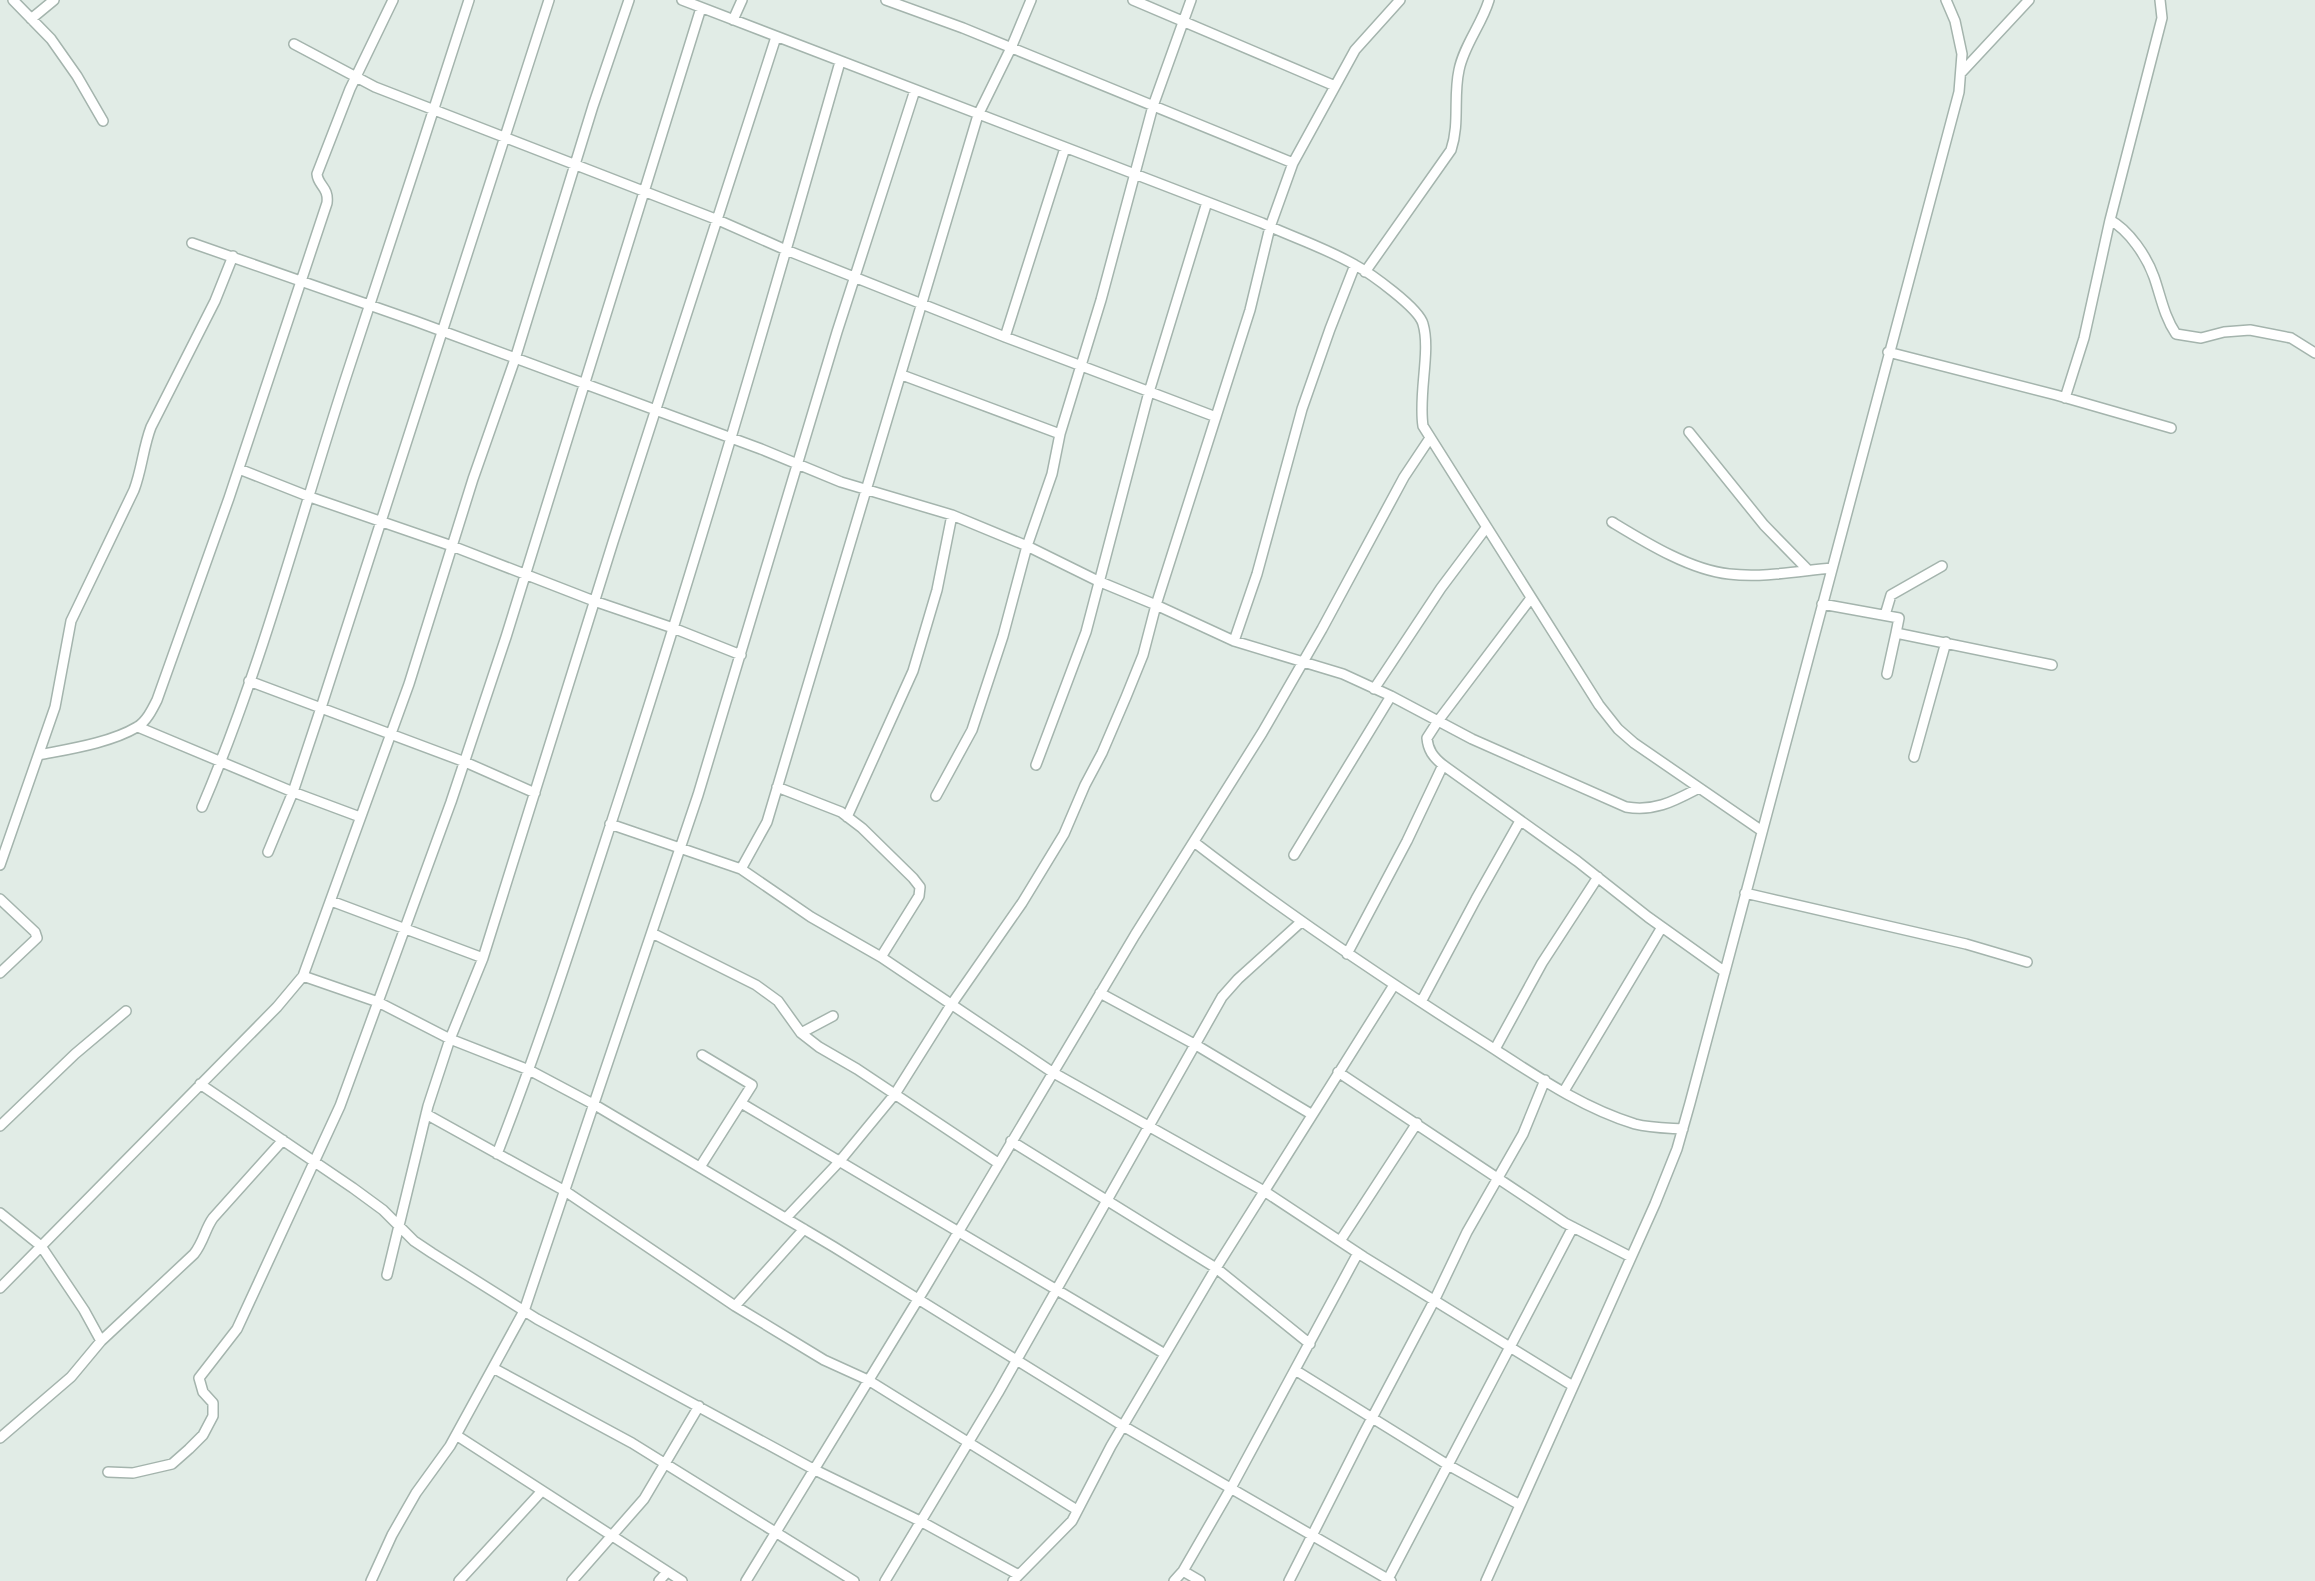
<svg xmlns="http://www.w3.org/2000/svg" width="2315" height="1581" font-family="'Work Sans',sans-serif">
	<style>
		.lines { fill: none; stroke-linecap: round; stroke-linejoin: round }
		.street-casing { stroke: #a4b4ad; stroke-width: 12 }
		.street { stroke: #fff; stroke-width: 9 }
	</style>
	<rect width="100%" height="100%" fill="#e1ece6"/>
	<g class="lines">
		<g class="street-casing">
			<path id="street" d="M13,0L51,39L77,76L103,121
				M682,0L1262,223C1292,237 1326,248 1355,265C1370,273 1419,308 1423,324C1431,351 1418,394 1423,426L1599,705L1618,729L1634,743L1762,831
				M886,0L963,28L1293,163
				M1133,0L1335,86
				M31,19L54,0
				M733,20L742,0
				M294,44L375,87L718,220L786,250L1005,337L1216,417
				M1961,73L2029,0
				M2110,220C2129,230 2147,257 2154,277C2161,297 2164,316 2176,334L2201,338L2224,332L2250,330L2291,338L2315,353
				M192,243L415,321L761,449L841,482L952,515L1027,546L1098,581L1156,605L1234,641L1343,674L1391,696L1472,739L1626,807C1655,812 1674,801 1699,788
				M1365,272L1451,150C1460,123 1453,97 1459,70C1464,45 1482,24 1489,0
				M1005,337L1065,148
				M1888,352L2056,395L2171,428
				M902,375L1060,434
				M2065,398L2084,338L2110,220L2162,18L2160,0
				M1689,432L1764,525L1808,570
				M239,469L310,497L452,546L594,601L673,628L741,655
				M1612,522C1645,542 1690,570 1729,574C1763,578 1799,571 1832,568
				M1531,598L1438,721L1427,738C1428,750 1433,757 1443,765L1577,861L1648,917L1725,972
				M1822,604L1899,618L1896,633L2052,665
				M1885,615L1891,595L1942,566
				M1234,641L1257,574L1302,409L1330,329L1355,265
				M1887,674L1896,633
				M249,681L465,762L535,793
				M1374,689L1441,588L1486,528
				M138,727L293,792L360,817
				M39,755C69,749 110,743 137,727C146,722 152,710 157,700L229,498L327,203C329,187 318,186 317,174L350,89L393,0
				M1914,757L1946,642
				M1036,765L1086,632L1149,392L1207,202
				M777,787L841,812L862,828L913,878L920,887L919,896L881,957
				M936,796L972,730L1003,636L1027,546L1052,474L1060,434L1101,300L1153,106L1191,0
				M202,807C262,667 300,518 347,374C388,249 429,125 469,0
				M847,817L913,671L937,590L952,515
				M610,824L741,869L811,917L881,957L1052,1072L1264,1191L1364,1257L1573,1386
				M1194,842C1286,913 1382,978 1480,1040C1529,1071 1579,1107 1635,1124C1650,1128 1667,1128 1683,1129
				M268,852L293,792L318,717L549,0
				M1294,855L1391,696
				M0,865L55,707L71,621L134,490C142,469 143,448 151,427L215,301L233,256
				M741,869L767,822L978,115L1011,48L1031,0
				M1745,893L1966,944L2027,962
				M0,899L35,932L37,938L0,973
				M331,901L483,958
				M652,933L756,985L778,1001L801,1033L819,1047L857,1069L998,1163
				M1347,954L1407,841L1443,765
				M303,976L378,1002L450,1039L529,1070L595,1105L834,1247L1123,1426L1391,1581
				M1100,993L1196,1045L1311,1114
				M1421,1002L1476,899L1520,821
				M801,1033L833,1016
				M1495,1049L1542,963L1598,877
				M1338,1072L1565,1223L1631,1257
				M200,1084L353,1188L383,1210L414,1241L432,1253L537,1319L815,1470L922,1522L1017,1574
				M1564,1091L1662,927
				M741,1103L1165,1354
				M426,1114L565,1191L735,1306L824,1360L868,1380L1077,1510
				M0,1126L75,1054L126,1011
				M1011,1141L1216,1268L1310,1344
				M497,1154C542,1039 579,922 617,805C697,559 769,311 840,62
				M700,1167L752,1085L702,1055
				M0,1213L41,1246L84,1310L101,1341
				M786,1218L839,1162L895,1094L951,1005L1022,903L1064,834L1085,785L1102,753L1126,697L1143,655L1156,605L1250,310L1270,227L1293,163L1355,50L1400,0
				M1340,1241L1417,1123
				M387,1275L428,1106L450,1039L483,958L613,542L776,37
				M0,1288L277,1007L303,976L409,684L473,479L515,359L593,106L629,0
				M735,1306L804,1229
				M493,1368L632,1443L854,1581
				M1295,1370L1448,1465L1520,1505
				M456,1435L682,1581
				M0,1438L71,1377L101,1341L194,1254C204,1241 205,1229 213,1218L283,1140
				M108,1472L133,1473L172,1464L189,1449L203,1435L213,1416V1403L203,1392L199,1378L237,1329L340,1106L451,802L506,637L701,8
				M371,1581L392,1535L416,1493L450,1446L524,1311L698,795L837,332L915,90
				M459,1581L541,1492
				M572,1581L644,1499L699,1406
				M659,1581L667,1572
				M746,1581L925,1288L1135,935L1262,733L1322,629L1404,477L1430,438
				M885,1581L998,1393L1222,997L1238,979L1301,922
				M1013,1581L1072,1521L1111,1446L1216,1268L1394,985
				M1174,1581L1183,1571
				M1200,1581L1183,1571L1231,1488L1358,1253
				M1289,1581L1363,1435L1434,1301L1467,1232L1523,1134L1545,1080
				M1387,1581L1573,1227
				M1486,1581L1655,1204L1677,1149L1690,1103L1959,92L1962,54L1955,21L1946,0"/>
		</g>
		<use href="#street" class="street"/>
	</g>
</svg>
